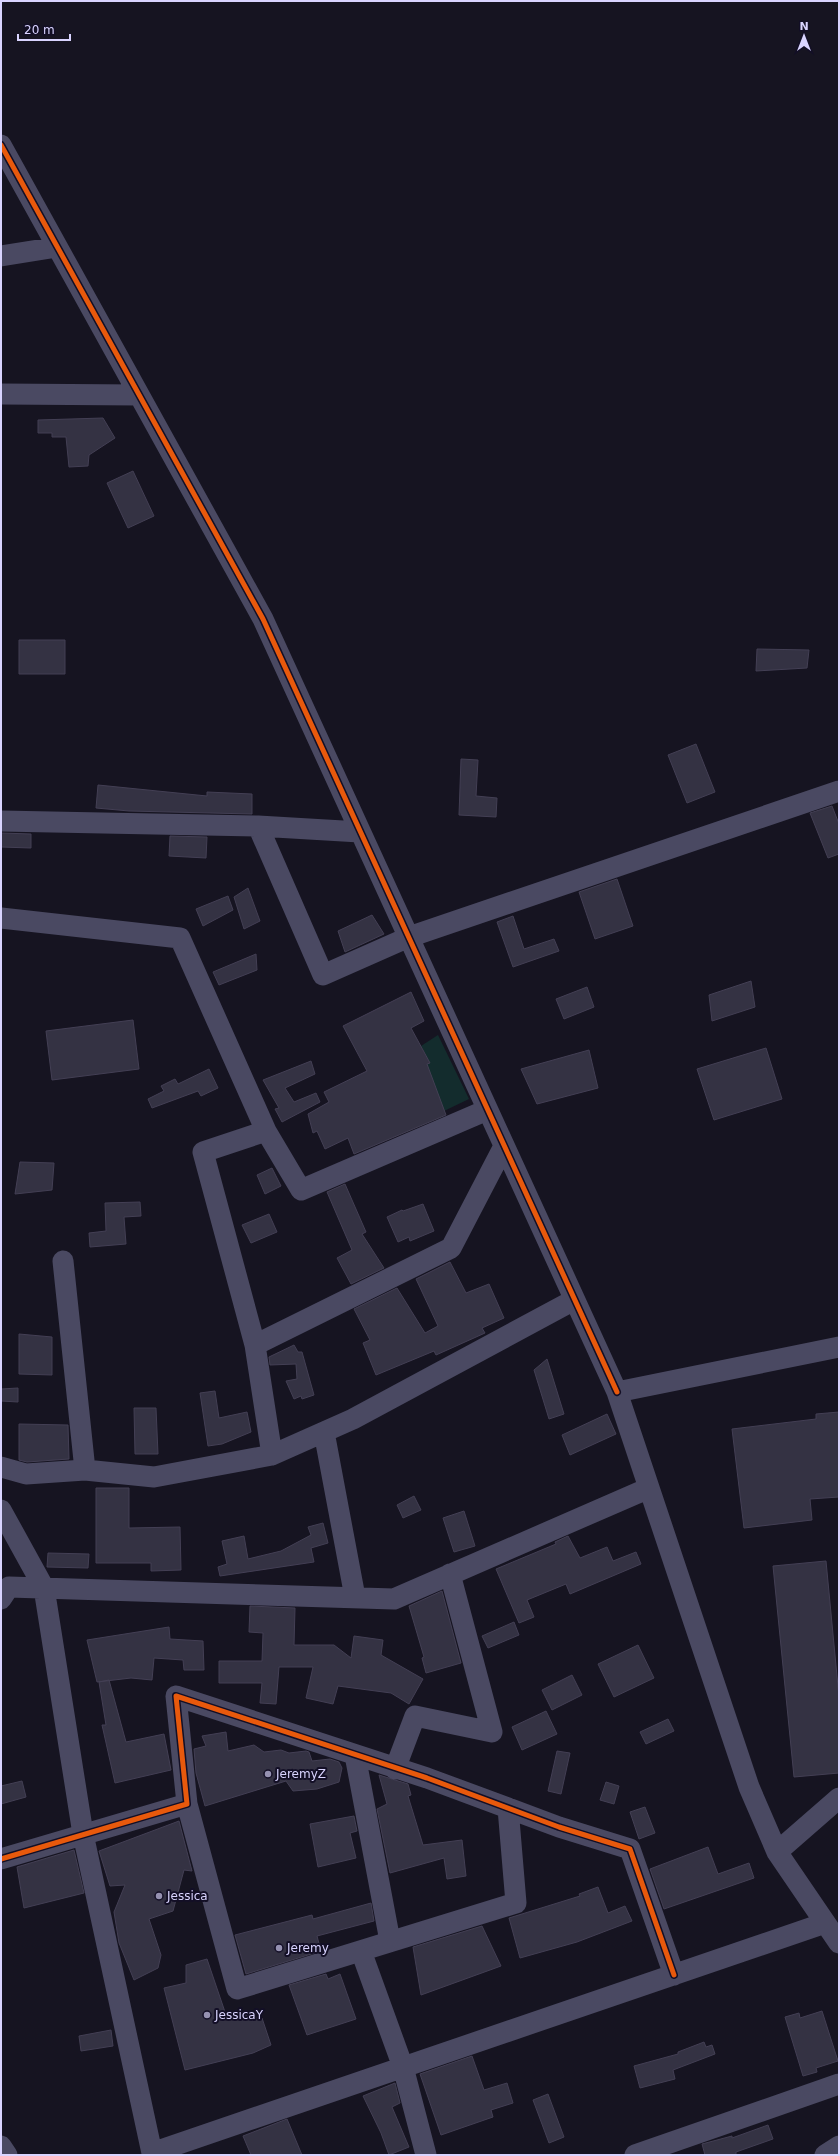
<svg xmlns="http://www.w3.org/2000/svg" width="840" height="2156" font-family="'DejaVu Sans',sans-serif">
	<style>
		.green { fill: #132c2d }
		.building { fill: #343243; stroke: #433f54 }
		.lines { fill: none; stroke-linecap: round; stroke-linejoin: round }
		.minor { stroke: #4a4962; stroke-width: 21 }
		.cycleway-casing { stroke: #130f26; stroke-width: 8 }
		.cycleway { stroke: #e8590c; stroke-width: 5 }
		.poi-dot { fill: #9591b1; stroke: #130f26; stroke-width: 1.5 }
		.labels { text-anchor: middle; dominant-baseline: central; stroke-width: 4; stroke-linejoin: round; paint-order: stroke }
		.poi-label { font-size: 12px; fill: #d9d4ff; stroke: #130f26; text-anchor: start }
	</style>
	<rect width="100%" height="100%" fill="#161421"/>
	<path class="green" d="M438,1035L469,1099L444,1111L349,1103L430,1063L421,1046Z"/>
	<path class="building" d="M103,418L115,438L89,455L88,466L69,467L66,437H52V433H38V420Z
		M133,471L154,516L128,528L107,483Z
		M19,640H65V674H19Z
		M757,649L809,650L807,668L756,671Z
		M696,744L715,792L687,803L668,755Z
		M461,759L478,760L476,796L497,798L496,817L459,815Z
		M98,785L207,796V792L252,794V814L129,811L96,808Z
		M832,806L839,824V854L828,858L810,813Z
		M1,833L31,834V848L1,847Z
		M170,836L207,837L206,858L169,856Z
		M617,879L633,926L595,939L579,892Z
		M248,888L260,921L244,929L234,897Z
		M228,896L233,910L203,926L196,909Z
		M372,915L384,934L345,952L338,931Z
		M513,916L524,949L554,939L559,951L513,967L497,922Z
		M256,954L257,970L219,985L213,972Z
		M751,981L755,1007L712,1021L709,995Z
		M587,987L594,1007L564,1019L556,999Z
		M411,992L424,1021L411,1028L430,1063L427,1064L446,1115L354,1154L348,1138L325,1149L317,1131L313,1133L308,1114L329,1102L324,1092L367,1071L343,1026Z
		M133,1020L139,1069L52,1080L46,1031Z
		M766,1048L782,1099L714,1120L697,1069Z
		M589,1050L598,1088L537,1104L521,1069Z
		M311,1061L315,1074L285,1088L294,1102L316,1093L320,1102L282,1122L275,1109L279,1108L263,1080Z
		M209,1069L218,1088L201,1096L198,1091L152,1108L148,1099L164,1091L161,1086L175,1079L178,1084Z
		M20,1162L54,1163L52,1190L15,1194Z
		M272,1168L281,1186L265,1194L257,1175Z
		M345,1184L366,1232L362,1234L384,1268L351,1284L337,1258L352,1250L327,1192Z
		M140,1202L141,1216L124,1217L126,1244L90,1247L89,1233L106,1231L105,1203Z
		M423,1204L434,1231L410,1241L409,1237L398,1242L387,1217L402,1210L403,1211Z
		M269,1214L277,1232L251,1243L242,1225Z
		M450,1262L466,1293L489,1284L504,1318L482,1328L485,1333L436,1355L434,1351L376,1375L363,1343L370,1340L354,1309L397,1288L425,1333L438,1326L416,1279Z
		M19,1334L52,1337V1375L19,1374Z
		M294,1345L298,1352H302L314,1395L302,1399L301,1396L294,1399L286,1381L297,1379L296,1364L270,1365L269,1357Z
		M547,1359L564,1414L549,1419L534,1370Z
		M18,1388V1402L1,1401V1389Z
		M215,1391L219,1418L247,1412L251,1432L222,1444L208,1446L200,1393Z
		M134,1408H156L158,1454H135Z
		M839,1412V1497L810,1499L812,1520L744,1528L732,1429L816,1419V1414Z
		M607,1414L616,1434L570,1455L562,1435Z
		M19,1424L68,1425L69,1459L27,1462L19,1460Z
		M96,1488H129V1528L180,1527L181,1570L151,1571V1563H96Z
		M414,1496L421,1510L403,1518L397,1505Z
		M464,1511L475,1546L454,1552L443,1518Z
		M323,1523L328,1543L311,1548L314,1562L220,1576L218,1567L227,1564L222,1541L244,1536L248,1559L281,1551L311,1535L308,1527Z
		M568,1536L580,1558L607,1547L613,1561L636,1552L641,1564L570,1594L566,1584L527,1600L534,1617L519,1623L496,1569L556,1544L555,1542Z
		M48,1553L89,1554L88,1568L47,1567Z
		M826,1561L839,1697V1773L794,1777L773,1566Z
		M442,1591L461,1663L426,1673L422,1658L424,1657L409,1606Z
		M250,1606L295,1608L294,1645H334L351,1658L354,1636L383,1640L381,1655L423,1679L409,1704L391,1693L338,1686L333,1704L306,1698L313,1667H279L276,1704L260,1703L262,1683H219V1661H262L263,1633L249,1632Z
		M514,1622L519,1635L488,1648L482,1636Z
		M169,1627L170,1639L203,1641L204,1670H184L183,1660L154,1658L152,1680L131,1678L97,1682L87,1640Z
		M638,1645L654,1678L614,1697L598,1664Z
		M572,1675L582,1695L552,1710L542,1690Z
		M109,1680L126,1742L164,1734L171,1770L115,1783L102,1725H106L99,1682Z
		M546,1711L557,1734L522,1750L512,1727Z
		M668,1719L674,1731L646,1744L640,1732Z
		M226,1732L228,1751L254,1745L264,1752L281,1750L289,1753L306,1751L309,1752L312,1761L330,1759L339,1762L342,1768L339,1782L317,1789L293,1791L286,1781L205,1806L196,1773L194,1749L206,1746L202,1736Z
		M557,1751L570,1753L561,1794L548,1791Z
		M379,1775L408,1784L411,1795L408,1796L423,1845L462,1840L466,1876L447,1879L444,1858L390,1873L377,1809L387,1804Z
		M22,1781L26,1797L1,1804V1786Z
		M606,1782L619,1786L614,1804L600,1800Z
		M645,1807L655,1833L639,1839L630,1812Z
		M354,1816L357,1831L350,1833L356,1858L318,1867L310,1824Z
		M179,1821L192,1871L184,1870L173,1911L149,1919L161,1955L158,1968L134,1980L119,1943L114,1912L125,1885L110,1886L99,1851Z
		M708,1847L718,1874L749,1863L754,1878L664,1909L650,1869Z
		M74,1850L84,1893L24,1908L17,1867Z
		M598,1887L608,1913L625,1906L632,1921L577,1942L520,1958L509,1918L580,1896L579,1894Z
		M371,1903L374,1921L317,1936L321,1951L246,1974L235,1935L312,1915L313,1919Z
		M482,1926L501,1966L421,1995L413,1947Z
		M207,1959L225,2012L262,2018L271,2045L253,2053L185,2070L164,1988L186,1983V1965Z
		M326,1974L328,1979L340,1974L356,2019L307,2035L289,1985Z
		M822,2011L838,2061L816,2068L817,2072L803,2076L785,2017L799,2013L800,2018Z
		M111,2030L113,2046L81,2051L79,2036Z
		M704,2042L706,2047L712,2045L715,2054L673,2070L675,2079L640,2088L634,2066L678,2054V2052Z
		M472,2056L484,2090L507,2083L513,2103L491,2110L493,2117L441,2135L420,2074Z
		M395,2083L400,2103L392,2107L409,2147L389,2155L381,2133L363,2096Z
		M548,2094L564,2137L549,2143L533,2100Z
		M287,2119L302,2155H251L243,2136Z
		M768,2125L773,2139L736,2152V2155H705L702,2144L732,2136V2138Z"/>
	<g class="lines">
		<path class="minor" d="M1,145L263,619L617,1392
			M1,256L57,247
			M1,394L139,395
			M1,821L258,826L360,832
			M258,826L323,975L409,937L839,791
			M1,918L180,938L266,1131L301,1190L487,1110
			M63,1261L85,1470
			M255,1345L203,1152L266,1131
			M839,1347L617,1392L749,1787L777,1852L839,1943
			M324,1432L355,1597
			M272,1455L255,1345L451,1248L504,1146
			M1,1467L26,1474L85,1470L154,1477L272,1455L353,1419L574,1300
			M1,1510L44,1588L83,1834L152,2153
			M1,1599L9,1587L394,1599L649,1488
			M355,1755L390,1941
			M395,1769L415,1716L492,1732L450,1574
			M187,1804L237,1989L516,1903L508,1808
			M777,1852L839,1798
			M1,1859L187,1804L176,1696L427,1778L559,1827L630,1849L674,1975
			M361,1951L403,2067L426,2155
			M1,2146L7,2155
			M153,2155L152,2153L825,1923
			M635,2155L839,2084
			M825,2155L839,2146"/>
		<g class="cycleway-casing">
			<path id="cycleway" d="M1,145L263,619L617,1392
				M1,1859L187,1804L176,1696L427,1778L559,1827L630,1849L674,1975"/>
		</g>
		<use href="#cycleway" class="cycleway"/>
	</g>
	<g class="poi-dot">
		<circle cx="268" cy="1774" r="4"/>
		<circle cx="159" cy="1896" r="4"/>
		<circle cx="279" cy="1948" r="4"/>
		<circle cx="207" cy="2015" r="4"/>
	</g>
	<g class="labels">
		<g class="poi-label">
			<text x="276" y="1774">JeremyZ</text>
			<text x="167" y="1896">Jessica</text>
			<text x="287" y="1948">Jeremy</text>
			<text x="215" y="2015">JessicaY</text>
		</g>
	</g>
	<rect width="840" height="2156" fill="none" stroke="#d9d4ff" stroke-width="4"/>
	<g transform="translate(804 36)" stroke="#130f26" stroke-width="3" paint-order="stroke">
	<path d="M0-3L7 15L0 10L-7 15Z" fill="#d9d4ff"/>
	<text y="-6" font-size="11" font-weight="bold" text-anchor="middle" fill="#d9d4ff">N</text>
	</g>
	<path d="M18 34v6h52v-6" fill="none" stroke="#d9d4ff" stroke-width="2"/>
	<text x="24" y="34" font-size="12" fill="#d9d4ff" stroke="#130f26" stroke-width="3" paint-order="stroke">20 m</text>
</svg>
